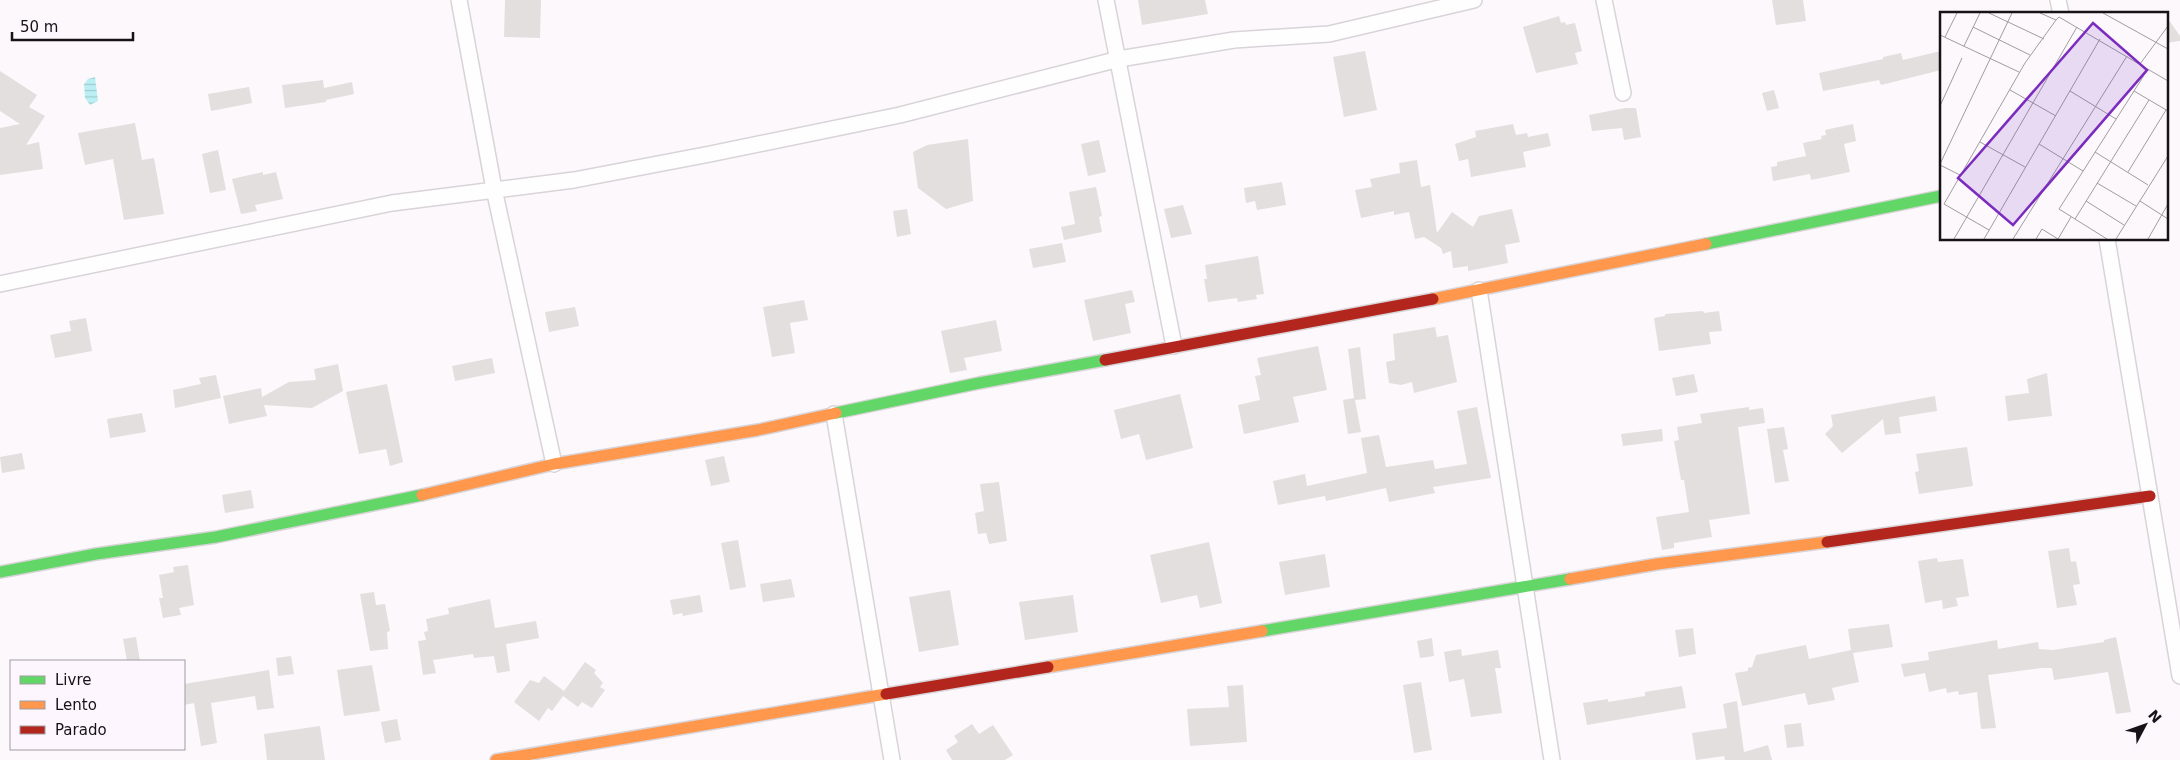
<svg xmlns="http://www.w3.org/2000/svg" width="2180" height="760" font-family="'DejaVu Sans',sans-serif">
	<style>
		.water { fill: url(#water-rules) }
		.building { fill: #e3dfde }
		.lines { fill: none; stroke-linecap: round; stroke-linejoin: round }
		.street-casing { stroke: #d8d4d8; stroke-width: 18 }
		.fast-casing { stroke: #d8d4d8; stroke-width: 14 }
		.slow-casing { stroke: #d8d4d8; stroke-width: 14 }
		.jam-casing { stroke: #d8d4d8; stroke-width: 14 }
		.street { stroke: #fffeff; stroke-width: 15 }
		.fast { stroke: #63d668; stroke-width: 11 }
		.slow { stroke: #ff974d; stroke-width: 11 }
		.jam { stroke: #b3261e; stroke-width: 11 }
		.inset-road { fill: none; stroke: #a09ca0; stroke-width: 1 }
		.view { fill: #7b2cbf; fill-opacity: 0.15; stroke: #7b2cbf; stroke-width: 2.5 }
		.inset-edge { fill: none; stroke: #161216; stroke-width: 2.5 }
	</style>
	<defs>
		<pattern id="water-rules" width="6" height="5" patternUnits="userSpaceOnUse" patternTransform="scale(1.25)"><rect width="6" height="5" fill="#bbeff3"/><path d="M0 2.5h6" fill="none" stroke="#a0ccd0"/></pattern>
	</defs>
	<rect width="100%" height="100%" fill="#fcf8fc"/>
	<path class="water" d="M95,77L98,101L90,105L85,98L84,84L88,79Z"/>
	<path class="building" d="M505,0H541L540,38L504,37Z
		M1138,0H1205L1208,14L1142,25Z
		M1772,0H1803L1806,21L1776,25Z
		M1559,16L1561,23L1565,22L1566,25L1575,23L1582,51L1575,53L1578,64L1536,73L1523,27Z
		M2166,16L2180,36V41L2166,43Z
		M1365,51L1377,110L1344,117L1333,57Z
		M1941,51V70L1881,85L1879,80L1823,91L1819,73L1883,59V57L1901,53L1903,60Z
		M0,71L37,95L29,107L45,116L26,145L39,142L43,169L0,175V128L20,124L0,111Z
		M323,80L324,88L352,82L354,94L326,100V102L285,108L282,85Z
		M249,87L252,103L211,111L208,94Z
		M1774,90L1779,108L1767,111L1762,93Z
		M1625,108H1636L1641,137L1624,140L1622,128L1592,131L1589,115Z
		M135,123L142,160L154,158L164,214L124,220L113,159L85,165L78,133Z
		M1513,124L1516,135L1527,133L1528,137L1548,133L1551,146L1523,152L1526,167L1471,177L1468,159L1459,161L1455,144L1476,137L1475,131Z
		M1853,124L1856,141L1844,144L1850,172L1811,180L1810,174L1773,181L1771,167L1777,166V162L1806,156L1803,143L1822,139L1821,136L1826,135L1825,130Z
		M968,139L973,201L946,209L918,188L913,152L927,145Z
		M1099,140L1106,172L1088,176L1081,144Z
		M218,150L226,190L210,193L202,154Z
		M1417,160L1421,187L1430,185L1437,233L1452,212L1473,227L1479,216L1512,209L1520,242L1505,245L1508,263L1468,271V266L1453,268L1451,251L1443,254L1441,248L1424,237L1415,239L1409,212L1394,215V211L1361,218L1355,190L1372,187L1370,179L1400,173L1399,163Z
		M263,172V175L276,172L283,199L255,205L257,211L241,214L232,179Z
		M1282,182L1286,205L1257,210L1255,201L1246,203L1244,188Z
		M1096,187L1102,216L1099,217L1102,232L1064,240L1061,227L1075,224L1069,192Z
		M1183,205L1192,234L1171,238L1164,209Z
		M907,209L911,234L897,237L893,211Z
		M1062,243L1066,262L1033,268L1029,249Z
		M1258,256L1264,294L1256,295L1257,299L1238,302L1237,298L1208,302L1204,279H1207L1205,265Z
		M1132,290L1135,302L1125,304L1131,333L1093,341L1084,300Z
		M804,300L808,320L790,323L795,353L772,357L763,307Z
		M575,307L579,326L549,332L545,312Z
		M1703,311L1704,313L1719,311L1722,331L1709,332L1711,344L1659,351L1654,318L1665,316V314Z
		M86,318L92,351L55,358L50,335L71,331L69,321Z
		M996,320L1002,351L964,358L967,370L950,373L941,331Z
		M1435,327L1437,337L1448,335L1457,382L1414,393L1412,382L1401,385L1389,383L1386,362L1395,360L1393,334Z
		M1318,346L1327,390L1293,397L1299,422L1244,434L1238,405L1260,400L1255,376L1261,375L1257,358Z
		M1360,347L1366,399L1355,400L1361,432L1348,434L1343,400L1354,398L1348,349Z
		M492,358L495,373L455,381L452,366Z
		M338,364L343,391L312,408L264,405L267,416L229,424L223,396L261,388L262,397L289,382L316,380L314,369Z
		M2047,373L2052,416L2008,421L2005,396L2029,393L2027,379Z
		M1694,374L1698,392L1676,396L1672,378Z
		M216,375L221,398L175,408L173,390L201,384L199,378Z
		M387,384L403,462L390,466L386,449L359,454L346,392Z
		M1180,394L1193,448L1146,460L1139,434L1121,439L1114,410Z
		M1935,396L1937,411L1899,417L1901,433L1885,435L1883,419L1842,453L1825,434L1833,426L1831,415Z
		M1477,407L1491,478L1433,487L1435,493L1389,502L1386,488L1326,501L1325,496L1278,505L1273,481L1305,474L1307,486L1367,473L1361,438L1379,435L1386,467L1433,460L1435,469L1467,464L1457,411Z
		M1749,407V410L1763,408L1765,423L1738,427L1750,514L1709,520L1712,537L1674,543V548L1662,550L1656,517L1689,512L1684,480H1681L1674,441L1679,440L1677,427L1702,423L1700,414Z
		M142,413L146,432L110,438L107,419Z
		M1784,427L1788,449L1783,450L1789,481L1775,483L1767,429Z
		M1662,429L1663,441L1623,446L1621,434Z
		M1967,447L1973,486L1919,494L1915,472L1919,471L1916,454Z
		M22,453L25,469L2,473L0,457Z
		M724,456L730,482L711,486L705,460Z
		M999,482L1007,541L989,544L986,533L978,534L975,513L984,511L980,484Z
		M251,490L254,508L225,513L222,495Z
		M738,540L746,587L730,590L721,543Z
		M1209,542L1222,603L1200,608L1197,595L1161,603L1150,555Z
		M2069,548L2071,562L2076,561L2080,584L2073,585L2077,605L2057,608L2048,551Z
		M1325,554L1330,587L1285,595L1279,562Z
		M1937,558L1938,562L1963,559L1969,596L1956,598L1958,606L1943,609L1942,600L1925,603L1918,561Z
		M188,565L194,605L179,608L181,615L163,618L159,598H163L159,575L174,572L173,567Z
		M791,579L795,597L763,602L760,584Z
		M950,590L959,645L919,652L909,597Z
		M374,592L376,605L385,604L390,631L387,632L388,649L370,651L360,594Z
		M700,595L703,612L683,616L682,613L673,615L670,600Z
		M1073,595L1078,632L1025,640L1019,602Z
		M490,599L495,628L536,621L539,638L506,644L510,671L497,673L494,656L474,658L473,654L433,660L436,673L423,675L418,641L426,640L424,632L428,631L426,619L449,614L448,608Z
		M1889,624L1893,647L1853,653L1859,682L1832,688L1835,700L1808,705L1805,693L1742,706L1735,673L1748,671V668L1752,667L1756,655L1806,645L1809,659L1851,650L1848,629Z
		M1693,628L1696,654L1679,657L1675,630Z
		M136,637L140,661H127L123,639Z
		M2116,637L2131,712L2116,714L2108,672L2054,680L2052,668H2042L1988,675L1996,728L1981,729L1977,692L1959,695L1958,691L1947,693L1946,688L1929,692L1925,673L1904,677L1901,664L1929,660L1928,652L1997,640L1998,649L2038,642L2039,649L2053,650L2104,642V640Z
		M1432,638L1434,656L1420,658L1417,641Z
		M1461,649L1462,656L1498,650L1501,668H1495L1502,713L1471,717L1464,679L1449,682L1444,652Z
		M291,656L294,674L278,676L276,658Z
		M585,662L596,670L594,673L603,683L600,687L605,690L592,708L582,702L578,707L563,696L552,711L548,708L539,721L514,702L530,680L539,683L544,676L564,691Z
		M372,665L380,711L344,716L337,670Z
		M269,670L274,708L257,710L255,696L211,703L217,743L201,746L194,703L184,705V684Z
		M1421,682L1432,750L1414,753L1403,685Z
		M1243,685L1247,742L1190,746L1187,709L1229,707L1227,686Z
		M1682,686L1686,708L1587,725L1583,703L1608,699V702L1645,696V692Z
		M1737,701L1744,752L1768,745L1772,760H1725L1724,756L1696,760L1692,733L1727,728L1723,704Z
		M397,719L401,740L385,743L381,722Z
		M1801,723L1804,746L1787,748L1784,725Z
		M972,724L979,734L993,725L1013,755L1005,760H952L946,750L958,742L954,736Z
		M320,726L325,760H267L264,734Z"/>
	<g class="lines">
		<g class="street-casing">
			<path id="street" d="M459,0L494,189L554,464
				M1106,0L1174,346
				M1604,0L1623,93
				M2058,0L2061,14
				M2107,239L2180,676
				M0,284L392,203L574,180L710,154L900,115L1119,59L1234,40L1329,34L1474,0
				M1479,290L1552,760
				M834,414L892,760"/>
		</g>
		<g class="fast-casing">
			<path id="fast" d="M1706,244L1941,196
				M836,413L979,383L1105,360
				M0,572L96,554L216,537L422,495
				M1262,631L1570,579"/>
		</g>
		<g class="slow-casing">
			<path id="slow" d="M1433,299L1706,244
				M422,495L554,464L758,430L836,413
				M1570,579L1657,564L1827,542
				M1048,667L1262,631
				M496,760L886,694"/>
		</g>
		<g class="jam-casing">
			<path id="jam" d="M1105,360L1433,299
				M1827,542L2150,496
				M886,694L1048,667"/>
		</g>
		<use href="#street" class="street"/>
		<use href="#fast" class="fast"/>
		<use href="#slow" class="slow"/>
		<use href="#jam" class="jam"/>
	</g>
	<g transform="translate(1940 12)">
		<rect width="228" height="228" fill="#fcf8fc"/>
		<path class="inset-road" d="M49,1L104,27M100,1L116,8L119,5L228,69M163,1L228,37M33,15L90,43M0,23L79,60M5,25L17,1M24,34L40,1M200,52L228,14M70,78L116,104M130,79L176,107M194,79L228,99M0,94L22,46M40,130L85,155M99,132L143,159M155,140L208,173M0,152L72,1M0,153L20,163M188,160L226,98M157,171L196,194M146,189L184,213M200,189L228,207M135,207L209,88M49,218L4,192L85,51L116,8M14,227L137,15M44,227L160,27M73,227L187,44M96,227L102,217L118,227M118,227L131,205M167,227L119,197L208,57M176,227L228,144M208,227L228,192"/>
		<path class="view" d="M153,11L207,58L73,213L18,166Z"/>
		<rect width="228" height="228" class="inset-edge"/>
	</g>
	<rect x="10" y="660" width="175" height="90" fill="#fdf6fe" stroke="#a19ba1"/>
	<rect x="20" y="676" width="25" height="8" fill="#63d668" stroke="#a19ba1"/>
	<text x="55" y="685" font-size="15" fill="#161216">Livre</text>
	<rect x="20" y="701" width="25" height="8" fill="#ff974d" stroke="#a19ba1"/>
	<text x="55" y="710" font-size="15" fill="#161216">Lento</text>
	<rect x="20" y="726" width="25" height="8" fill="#b3261e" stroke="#a19ba1"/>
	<text x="55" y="735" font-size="15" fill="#161216">Parado</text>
	<g transform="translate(2145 725) rotate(49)" stroke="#fdf6fe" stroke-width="4" paint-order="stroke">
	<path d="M0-4L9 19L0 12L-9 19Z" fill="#161216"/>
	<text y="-8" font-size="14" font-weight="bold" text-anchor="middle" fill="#161216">N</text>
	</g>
	<path d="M12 32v8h121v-8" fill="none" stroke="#161216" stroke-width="2.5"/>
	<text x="20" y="32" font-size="15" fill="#161216" stroke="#fdf6fe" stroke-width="4" paint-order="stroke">50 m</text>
</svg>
